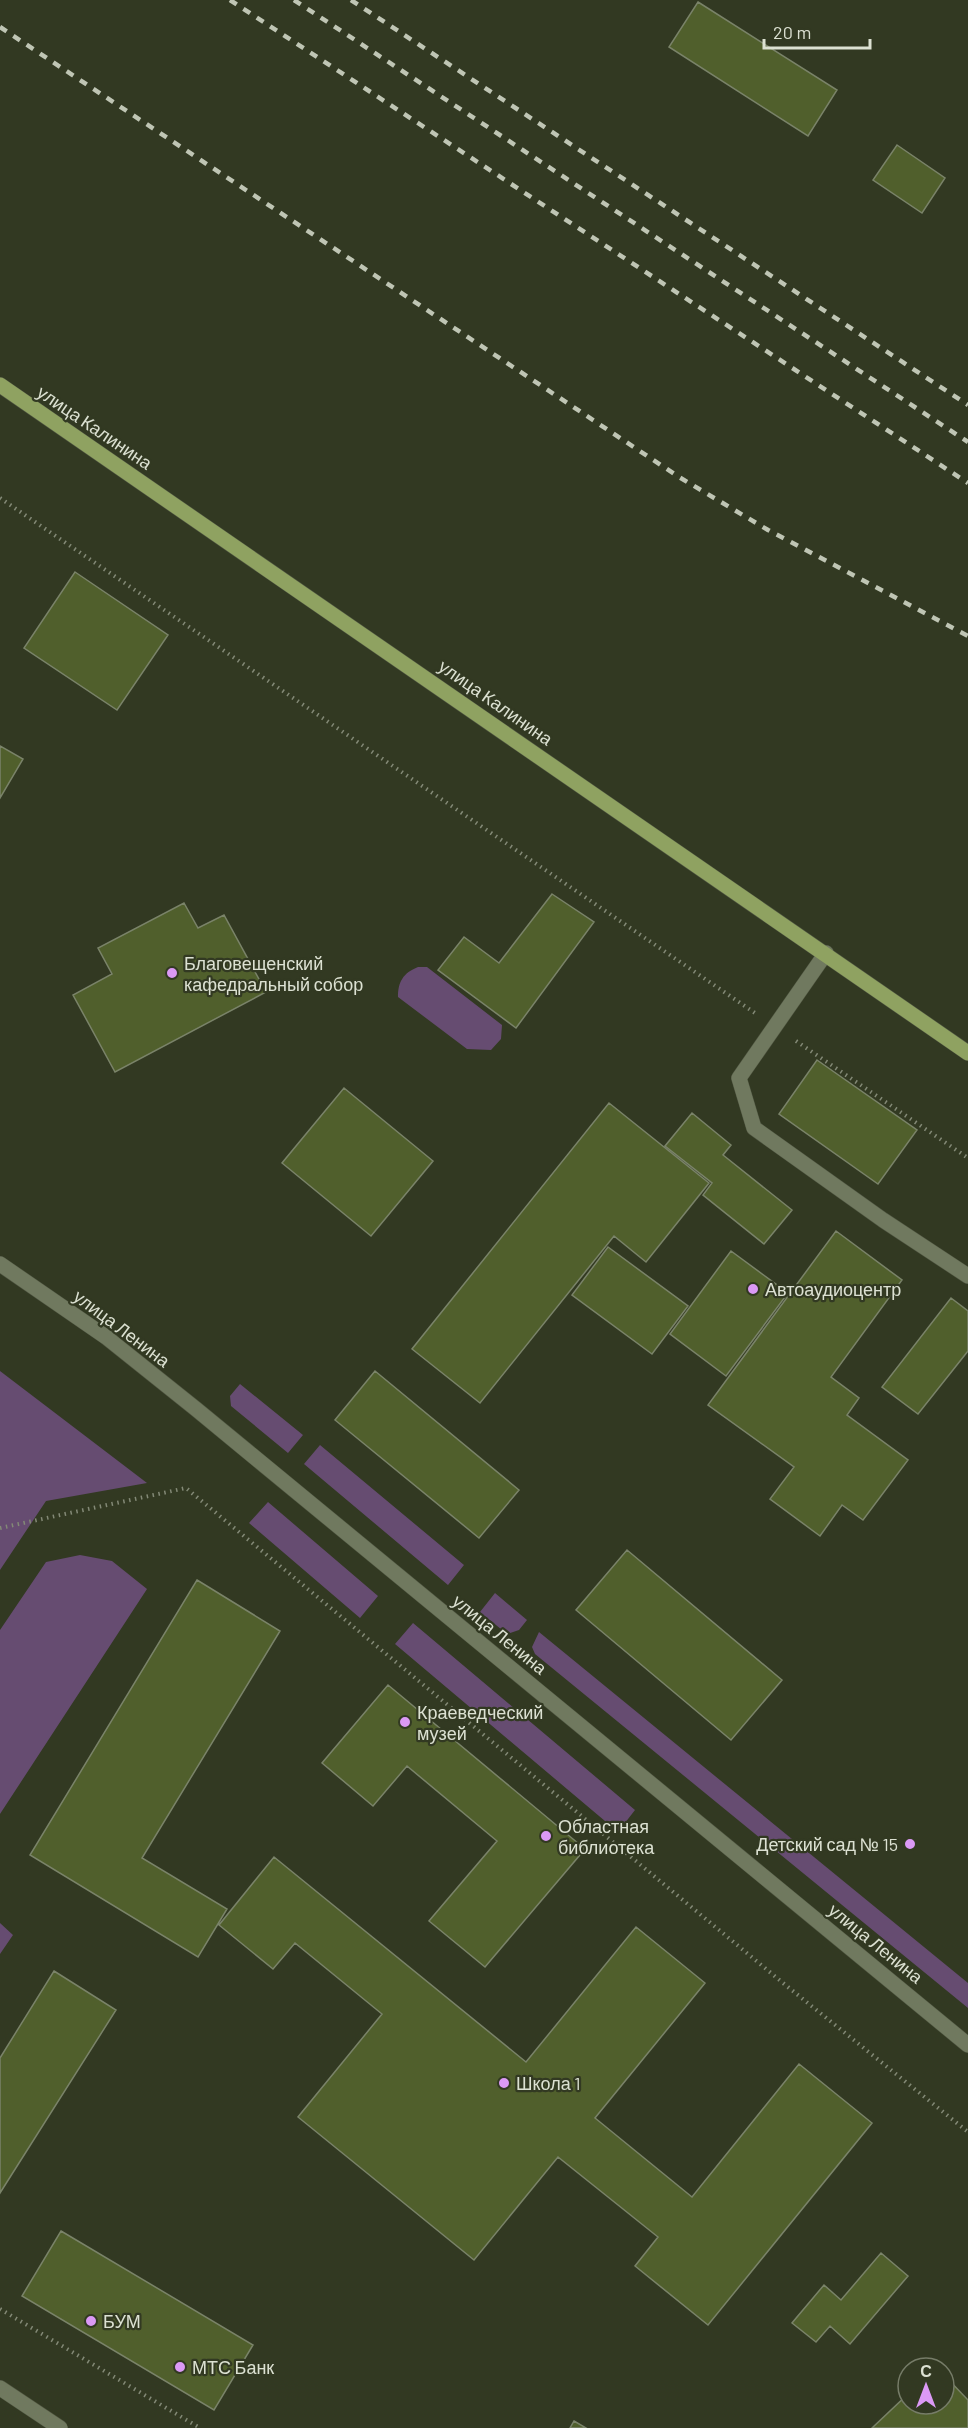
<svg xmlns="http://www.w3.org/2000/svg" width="968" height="2428" font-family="Barlow,sans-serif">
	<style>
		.green { fill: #664c71 }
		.building { fill: #505f2c; stroke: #7a8369; stroke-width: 1.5 }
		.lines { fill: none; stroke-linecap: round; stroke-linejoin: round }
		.lane-casing { stroke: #505642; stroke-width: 16 }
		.street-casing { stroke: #505642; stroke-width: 16 }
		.secondary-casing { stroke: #505642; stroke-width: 16 }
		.primary-casing { stroke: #505642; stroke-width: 16 }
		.path { stroke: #838976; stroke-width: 4; stroke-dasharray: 1.5 4.5; stroke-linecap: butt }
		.lane { stroke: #70795f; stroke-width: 15 }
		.street { stroke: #70795f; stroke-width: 15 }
		.secondary { stroke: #70795f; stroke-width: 15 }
		.primary { stroke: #8fa261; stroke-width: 15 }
		.rail { stroke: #bfc5b4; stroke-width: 4.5; stroke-dasharray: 8 8; stroke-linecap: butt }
		.poi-dot { fill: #db99f5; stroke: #323922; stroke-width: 2 }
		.labels { text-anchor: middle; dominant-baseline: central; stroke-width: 4.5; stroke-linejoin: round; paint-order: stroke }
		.street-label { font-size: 18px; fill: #dce1d2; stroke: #323922 }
		.poi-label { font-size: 18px; fill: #dce1d2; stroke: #323922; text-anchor: start }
	</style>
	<rect width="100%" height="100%" fill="#323922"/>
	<path class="green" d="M418,967H427L502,1025L501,1039L491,1050L467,1049L398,997C398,982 403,973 418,967Z
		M0,1371L147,1483L46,1501L0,1570Z
		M240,1384L303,1435L288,1453L231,1406L230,1396Z
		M320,1445L464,1565L448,1585L304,1464Z
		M268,1502L378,1596L360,1618L249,1523Z
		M80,1555L112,1561L147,1589L0,1814V1630L46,1562Z
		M495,1593L527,1620L519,1630L507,1634L480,1612Z
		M413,1623L635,1810L618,1832L395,1644Z
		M539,1632L968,1983V2008L535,1654L532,1647Z
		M0,1923L13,1935L0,1954Z"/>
	<path class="building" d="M698,2L837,90L808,136L669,47Z
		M897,145L945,178L922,213L873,180Z
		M75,572L168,635L117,710L24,648Z
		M0,746L23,759L0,798Z
		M552,894L594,922L516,1028L438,970L464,937L499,963Z
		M184,903L198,928L224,915L266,992L115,1072L73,995L112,974L98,948Z
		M817,1060L917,1130L878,1184L779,1114Z
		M344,1088L433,1161L371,1236L282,1163Z
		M609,1103L709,1183L646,1262L614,1236L480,1403L412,1349Z
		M692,1113L731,1145L723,1155L792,1210L764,1244L703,1195L712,1183L665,1146Z
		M836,1231L902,1280L831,1377L859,1398L847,1415L908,1460L863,1520L842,1505L820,1536L770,1499L794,1467L708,1405Z
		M608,1247L688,1306L652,1354L572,1295Z
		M731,1251L788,1293L726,1376L670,1334Z
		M951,1298L968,1311V1351L918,1414L882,1387Z
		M375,1371L519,1490L479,1538L335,1420Z
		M627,1550L782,1680L731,1740L576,1610Z
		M197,1580L280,1631L142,1858L227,1909L198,1957L30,1855Z
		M197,1580L280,1631L142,1858L227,1909L198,1957L30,1855Z
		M388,1685L585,1849L485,1967L429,1921L497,1841L407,1766L373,1806L322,1763Z
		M274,1857L526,2062L636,1927L705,1983L595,2118L692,2197L799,2064L872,2123L708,2325L635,2266L658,2237L558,2157L474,2260L298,2117L382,2014L295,1943L273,1969L219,1925Z
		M274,1857L526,2062L636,1927L705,1983L595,2118L692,2197L799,2064L872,2123L708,2325L635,2266L658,2237L558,2157L474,2260L298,2117L382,2014L295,1943L273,1969L219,1925Z
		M54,1971L116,2010L0,2193V2058Z
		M61,2231L253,2345L214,2410L22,2296Z
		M881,2253L908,2276L850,2344L830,2326L816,2342L792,2323L824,2285L841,2300Z
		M944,2375L968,2400V2428H872L908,2394V2404H944Z
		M574,2421L586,2428H570Z"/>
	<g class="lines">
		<g class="lane-casing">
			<path id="lane" d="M826,953L739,1078L754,1128L883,1220L968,1276"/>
		</g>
		<g class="street-casing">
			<path id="street" d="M0,1264L106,1337L196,1409L968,2045"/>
		</g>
		<g class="secondary-casing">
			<path id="secondary" d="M0,2388L60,2428"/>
		</g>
		<g class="primary-casing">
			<path id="primary" d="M0,385L968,1053"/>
		</g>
		<path class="path" d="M0,498L755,1013
			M796,1041L968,1158
			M0,1528L186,1488L783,1983L968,2132
			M0,2309L200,2428"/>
		<use href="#lane" class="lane"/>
		<use href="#street" class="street"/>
		<use href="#secondary" class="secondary"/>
		<use href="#primary" class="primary"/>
		<path class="rail" d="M230,0L968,483
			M294,0L968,442
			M351,0L968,405
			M0,27L679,477L768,530L968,636"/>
	</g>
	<g class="poi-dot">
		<circle cx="172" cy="973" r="6"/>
		<circle cx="753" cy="1289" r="6"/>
		<circle cx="405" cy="1722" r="6"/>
		<circle cx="546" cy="1836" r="6"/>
		<circle cx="910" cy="1844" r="6"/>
		<circle cx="504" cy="2083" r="6"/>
		<circle cx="91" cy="2321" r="6"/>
		<circle cx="180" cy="2367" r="6"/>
	</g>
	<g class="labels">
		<g class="street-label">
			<text transform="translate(95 427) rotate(34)">улица Калинина</text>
			<text transform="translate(496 702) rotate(35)">улица Калинина</text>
			<text transform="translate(122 1328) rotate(37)">улица Ленина</text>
			<text transform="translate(500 1634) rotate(39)">улица Ленина</text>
			<text transform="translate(876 1943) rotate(39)">улица Ленина</text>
		</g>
		<g class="poi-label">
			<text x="184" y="963">Благовещенский<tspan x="184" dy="21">кафедральный собор</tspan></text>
			<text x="765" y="1289">Автоаудиоцентр</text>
			<text x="417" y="1712">Краеведческий<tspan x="417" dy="21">музей</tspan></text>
			<text x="558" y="1826">Областная<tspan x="558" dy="21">библиотека</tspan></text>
			<text x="898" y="1844" text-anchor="end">Детский сад № 15</text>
			<text x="516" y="2083">Школа 1</text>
			<text x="103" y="2321">БУМ</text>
			<text x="192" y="2367">МТС Банк</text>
		</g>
	</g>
	<g transform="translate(926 2386)"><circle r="28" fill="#323922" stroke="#767c68" stroke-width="1.5"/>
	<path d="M0-4.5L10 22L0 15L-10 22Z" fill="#db99f5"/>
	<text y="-9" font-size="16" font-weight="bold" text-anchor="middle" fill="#dce1d2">С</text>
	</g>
	<path d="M764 39v9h106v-9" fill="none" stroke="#dce1d2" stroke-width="3"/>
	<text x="773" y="39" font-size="18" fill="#dce1d2" stroke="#323922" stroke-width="4.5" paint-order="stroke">20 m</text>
</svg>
